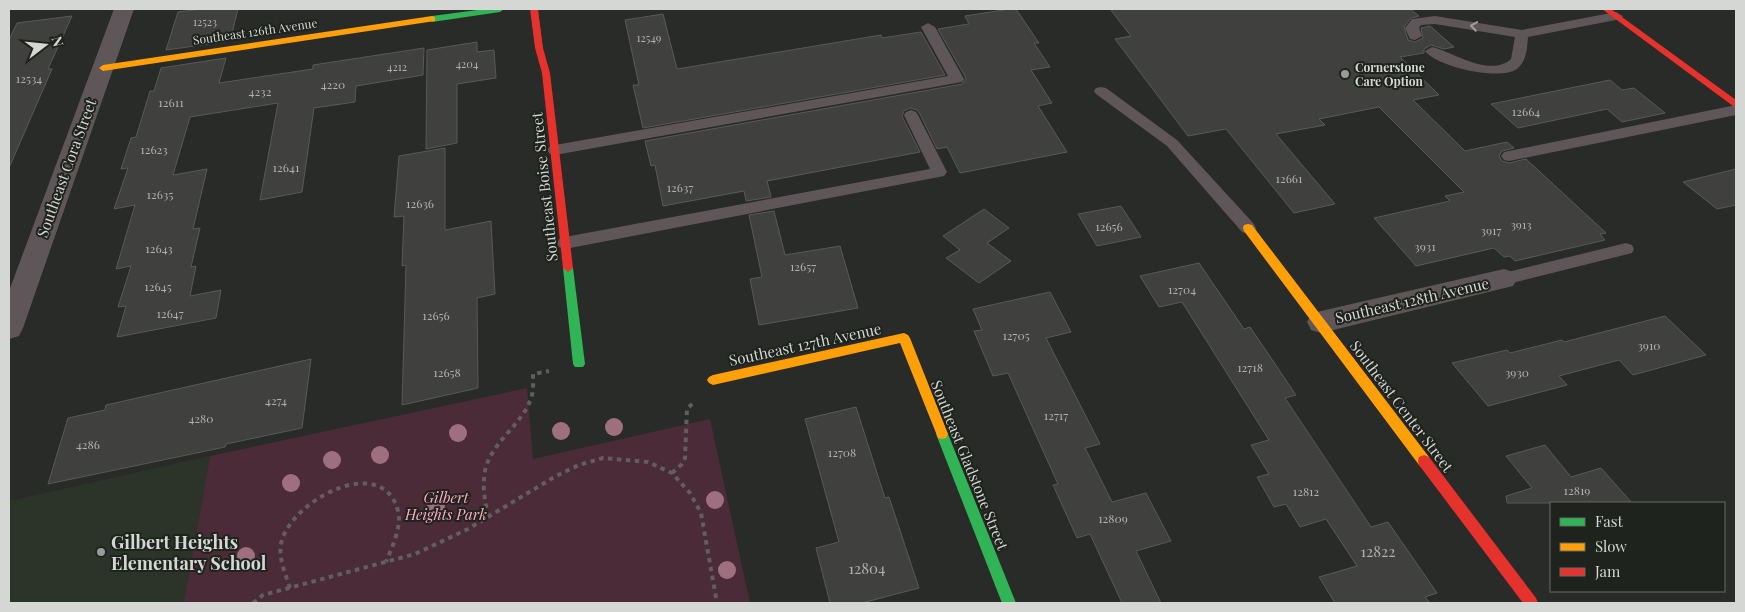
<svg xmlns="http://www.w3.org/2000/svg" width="1745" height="612" font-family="'Playfair Display',serif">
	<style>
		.built { fill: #2c342a }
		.green { fill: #4b2b37 }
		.building { fill: #40413f; stroke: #585a57 }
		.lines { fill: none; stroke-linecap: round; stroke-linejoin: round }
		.path { stroke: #615e5e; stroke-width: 4; stroke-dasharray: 4.5 4.5; stroke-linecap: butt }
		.lane { fill: #5f5659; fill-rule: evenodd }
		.street { fill: #5f5659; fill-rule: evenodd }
		.fast { fill: #30b455; fill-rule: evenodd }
		.slow { fill: #ff9f0a; fill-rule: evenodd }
		.jam { fill: #e5322d; fill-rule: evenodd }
		.tree { fill: #9e707f }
		.oneway { stroke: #9f9d9c }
		.poi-dot { fill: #989b97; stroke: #1f231d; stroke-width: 2 }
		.labels { text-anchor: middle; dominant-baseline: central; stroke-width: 4; stroke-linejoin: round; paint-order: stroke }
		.far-number-label { font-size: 11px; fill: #afb2ae }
		.far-street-label { font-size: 12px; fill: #d4d7d3; stroke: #1f231d }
		.far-poi-label { font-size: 12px; font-weight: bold; fill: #d4d7d3; stroke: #1f231d; text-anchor: start }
		.number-label { font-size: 12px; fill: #afb2ae }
		.street-label { font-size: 15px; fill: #d4d7d3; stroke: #1f231d }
		.park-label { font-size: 15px; font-style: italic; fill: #fea8c6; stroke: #1f231d }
		.near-number-label { font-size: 15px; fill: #afb2ae }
		.near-poi-label { font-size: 18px; font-weight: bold; fill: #d4d7d3; stroke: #1f231d; text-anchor: start }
	</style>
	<rect width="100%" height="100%" fill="#292b28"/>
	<path class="built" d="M210,456L184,603H9V501Z"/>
	<path class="green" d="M527,388L533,459L710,419L750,603H184L210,456Z"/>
	<path class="building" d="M202,9H238L230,41L166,50L178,12Z
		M1010,9H1016L1039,43H1034L1050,67L1031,70L1052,103L1038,106L1067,152L960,173L947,147L937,149L920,114L917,110L910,108L904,111L902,116L920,152L767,181L771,197L746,201L744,191L663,206L655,165L651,166L645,141L962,84L966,78L938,29L969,24L965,16Z
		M1110,9H1410L1419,16L1411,18L1404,27L1408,40L1415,42L1423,38L1421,28L1430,26L1454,47L1444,49L1431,45L1424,49V53L1400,57L1439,95L1413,100L1465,151L1507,142L1514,148L1502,151L1499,156L1502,161L1509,163L1526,159L1606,233L1600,234L1605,240L1515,261L1510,256L1504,257L1494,248L1416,266L1374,218L1450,201L1445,196L1464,192L1379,107L1319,119L1325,125L1276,134L1335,204L1294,213L1226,129L1188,136L1115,39L1131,36Z
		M663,14L677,69L881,35L882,38L921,32L945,75L643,128L633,85H639L625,20Z
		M72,16L48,69H52L9,168V40L17,23Z
		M477,42V52L494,50L496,78L457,84V143L426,149L427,50Z
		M424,48L423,75L356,86L355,102L314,108L302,192L260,200L278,103L190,117L173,175L207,169L193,229L200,228L191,267L196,266L190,296L221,290L216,318L117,337L126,306L118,307L131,266L116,269L135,205L114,209L128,168L121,169L131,138L136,137L150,91H154L161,68L226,58L219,83L313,69V65Z
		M1610,80L1622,90L1634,88L1665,113L1622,122L1607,109L1518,128L1491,104Z
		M445,148V230L491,221L495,294L477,298L478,388L402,405L406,265L402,266L404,216L394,217L399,156Z
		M1736,169V205L1717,209L1683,182Z
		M1121,206L1141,237L1097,246L1078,214Z
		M984,209L1009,228L987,243L1011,261L979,283L946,258L960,250L943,236Z
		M774,211L785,255L840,246L858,308L759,325L750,279L762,277L749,215Z
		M1199,263L1244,329L1250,327L1296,395L1285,398L1371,527L1388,522L1437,593L1425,597L1430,603H1335L1319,577L1357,566L1326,519L1300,527L1286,504L1274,507L1257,477L1269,474L1251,445L1269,440L1182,302L1159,307L1140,276Z
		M1050,292L1071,332L1046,338L1100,444L1085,448L1112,502L1146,493L1171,541L1136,551L1161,603H1122L1090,534L1077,538L1053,485L1058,484L1008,373L993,376L974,331L982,330L973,309Z
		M1665,316L1706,355L1633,375L1619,360L1559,376L1567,385L1488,406L1452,363L1507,350L1510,353L1562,340L1564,342Z
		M311,359L302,428L226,444L225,447L48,484L68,418L105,410L106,405Z
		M856,407L885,498L889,497L919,588L862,603H830L816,548L839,542L805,419Z
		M1545,445L1571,477L1601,468L1632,503H1507L1506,496L1532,488L1506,456Z"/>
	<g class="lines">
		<path class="path" d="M672,473L682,464L685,458L687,409L694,402
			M488,517C485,501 482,487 485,471C490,444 521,425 530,401C534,392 533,383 533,374L549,371
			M290,588C285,573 277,555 282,540C295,498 383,453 398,511C402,527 392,547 386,562
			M253,603L263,595L415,554L468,529L556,476L579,465L603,458L648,462L672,473L690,493L701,513L717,603"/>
		<path class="lane" d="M1616,12L1623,16L1621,19L1528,37C1527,48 1527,61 1517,69C1500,81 1437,67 1425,51L1432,47C1453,52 1490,78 1511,59L1515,37L1435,24L1421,25L1419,28L1422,36L1415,40L1410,39L1405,28L1412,19L1435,16L1522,30Z
			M928,23L935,27L964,79L962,82L555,155L550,154L547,150L550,146L555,145L948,76L921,27Z
			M1101,87L1106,88L1177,140L1254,224L1256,228L1254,232L1248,234L1242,232L1167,146L1096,94L1094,91L1096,88Z
			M1736,105V115L1509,161L1504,160L1501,156L1504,152L1509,151Z
			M911,110L916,112L918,115L947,172L944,176L565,249L559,247L557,243L559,239L565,237L930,169L904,115L906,112Z
			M1626,243L1632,245L1634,249L1632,253L1504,285L1498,284L1495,279L1498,274L1504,273Z"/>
		<path class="street" d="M114,9H134L23,328L19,336L9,339V291Z
			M1504,269L1513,272L1517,279L1513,286L1321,333L1311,330L1307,322L1311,314L1321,311Z"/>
		<path class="fast" d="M485,9H504L500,12L432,22L428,19L432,16Z
			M568,264L573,268L585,364L583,367H575L573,364L563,268Z
			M942,429L946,430L948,434L1016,603H1002L936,434L938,430Z"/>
		<path class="slow" d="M432,16L435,17V21L103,71L99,68L103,65Z
			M1248,224L1252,225L1429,457L1430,461L1429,465L1424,467L1419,465L1244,231L1243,228L1244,225Z
			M904,333L908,335L910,338L948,434L946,438L942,439L938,438L900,343L713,385L709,383L707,380L709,377L713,375Z"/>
		<path class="jam" d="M530,9H538L543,48L550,73L573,268L568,272L563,268L542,73L535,48Z
			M1602,9H1611L1736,100V107L1733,106Z
			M1424,455L1429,457L1536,598L1538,603H1523L1419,465L1418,461L1419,457Z"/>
	</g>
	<g class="tree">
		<circle cx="614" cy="427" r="9"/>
		<circle cx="561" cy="431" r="9"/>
		<circle cx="458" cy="433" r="9"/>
		<circle cx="380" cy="455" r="9"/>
		<circle cx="332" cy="460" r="9"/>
		<circle cx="291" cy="483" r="9"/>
		<circle cx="715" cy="500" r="9"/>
		<circle cx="436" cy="505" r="9"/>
		<circle cx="246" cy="556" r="9"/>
		<circle cx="727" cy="570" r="9"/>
	</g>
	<defs><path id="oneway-chevron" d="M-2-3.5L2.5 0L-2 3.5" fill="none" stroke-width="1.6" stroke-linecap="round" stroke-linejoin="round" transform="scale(1.25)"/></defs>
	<use class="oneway" href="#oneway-chevron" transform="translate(1474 26) rotate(-171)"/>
	<g class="poi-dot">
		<circle cx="1345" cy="74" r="5"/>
		<circle cx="101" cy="552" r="5"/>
	</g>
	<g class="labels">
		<g class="far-number-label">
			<text x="205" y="21">12523</text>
			<text x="649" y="37">12549</text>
			<text x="467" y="63">4204</text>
			<text x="397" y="66">4212</text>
		</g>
		<g class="far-street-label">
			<text transform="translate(255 31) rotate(-8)">Southeast 126th Avenue</text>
		</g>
		<g class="far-poi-label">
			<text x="1355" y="67">Cornerstone<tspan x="1355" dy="14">Care Option</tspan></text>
		</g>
		<g class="number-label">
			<text x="29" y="78">12534</text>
			<text x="333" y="84">4220</text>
			<text x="260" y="91">4232</text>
			<text x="171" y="102">12611</text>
			<text x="1526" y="111">12664</text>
			<text x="154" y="149">12623</text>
			<text x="286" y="167">12641</text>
			<text x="1289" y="178">12661</text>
			<text x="680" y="187">12637</text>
			<text x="160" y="194">12635</text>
			<text x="420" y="203">12636</text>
			<text x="1521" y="224">3913</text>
			<text x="1109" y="226">12656</text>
			<text x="1491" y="230">3917</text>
			<text x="1425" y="246">3931</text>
			<text x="159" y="248">12643</text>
			<text x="803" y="266">12657</text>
			<text x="158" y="286">12645</text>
			<text x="1182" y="289">12704</text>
			<text x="170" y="313">12647</text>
			<text x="436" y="315">12656</text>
			<text x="1016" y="335">12705</text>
			<text x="1649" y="345">3910</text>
			<text x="1250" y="367">12718</text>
			<text x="447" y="372">12658</text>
			<text x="1517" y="372">3930</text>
			<text x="276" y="400">4274</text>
			<text x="1056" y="415">12717</text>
			<text x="201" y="418">4280</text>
			<text x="88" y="444">4286</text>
			<text x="842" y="452">12708</text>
			<text x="1577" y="490">12819</text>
			<text x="1306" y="491">12812</text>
			<text x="1113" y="518">12809</text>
		</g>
		<g class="street-label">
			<text transform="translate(66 168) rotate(-70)">Southeast Cora Street</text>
			<text transform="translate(544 187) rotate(-96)">Southeast Boise Street</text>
			<text transform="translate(1412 300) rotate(-13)">Southeast 128th Avenue</text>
			<text transform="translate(805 344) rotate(-12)">Southeast 127th Avenue</text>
			<text transform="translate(1402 406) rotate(53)">Southeast Center Street</text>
			<text transform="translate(970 465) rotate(68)">Southeast Gladstone Street</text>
		</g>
		<g class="park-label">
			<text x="446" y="497">Gilbert<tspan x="446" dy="17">Heights Park</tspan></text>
		</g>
		<g class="near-number-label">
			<text x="1378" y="551">12822</text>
			<text x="867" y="568">12804</text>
		</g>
		<g class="near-poi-label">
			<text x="111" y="542">Gilbert Heights<tspan x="111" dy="21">Elementary School</tspan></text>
		</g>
	</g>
	<rect width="1745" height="612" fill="none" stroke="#d4d7d3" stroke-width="20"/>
	<rect x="1550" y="502" width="175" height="90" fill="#1f231d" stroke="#676b66"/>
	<rect x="1560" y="518" width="25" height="8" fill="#30b455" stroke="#676b66"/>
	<text x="1595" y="527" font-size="15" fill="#d4d7d3">Fast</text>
	<rect x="1560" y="543" width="25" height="8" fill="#ff9f0a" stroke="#676b66"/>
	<text x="1595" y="552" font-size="15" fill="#d4d7d3">Slow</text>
	<rect x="1560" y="568" width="25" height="8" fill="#e5322d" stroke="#676b66"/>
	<text x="1595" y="577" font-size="15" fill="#d4d7d3">Jam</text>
	<g transform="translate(45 45) rotate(74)" stroke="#1f231d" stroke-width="4" paint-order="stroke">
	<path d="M0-4L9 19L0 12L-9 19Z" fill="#d4d7d3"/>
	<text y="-8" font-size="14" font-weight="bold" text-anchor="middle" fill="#d4d7d3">N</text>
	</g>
</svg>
